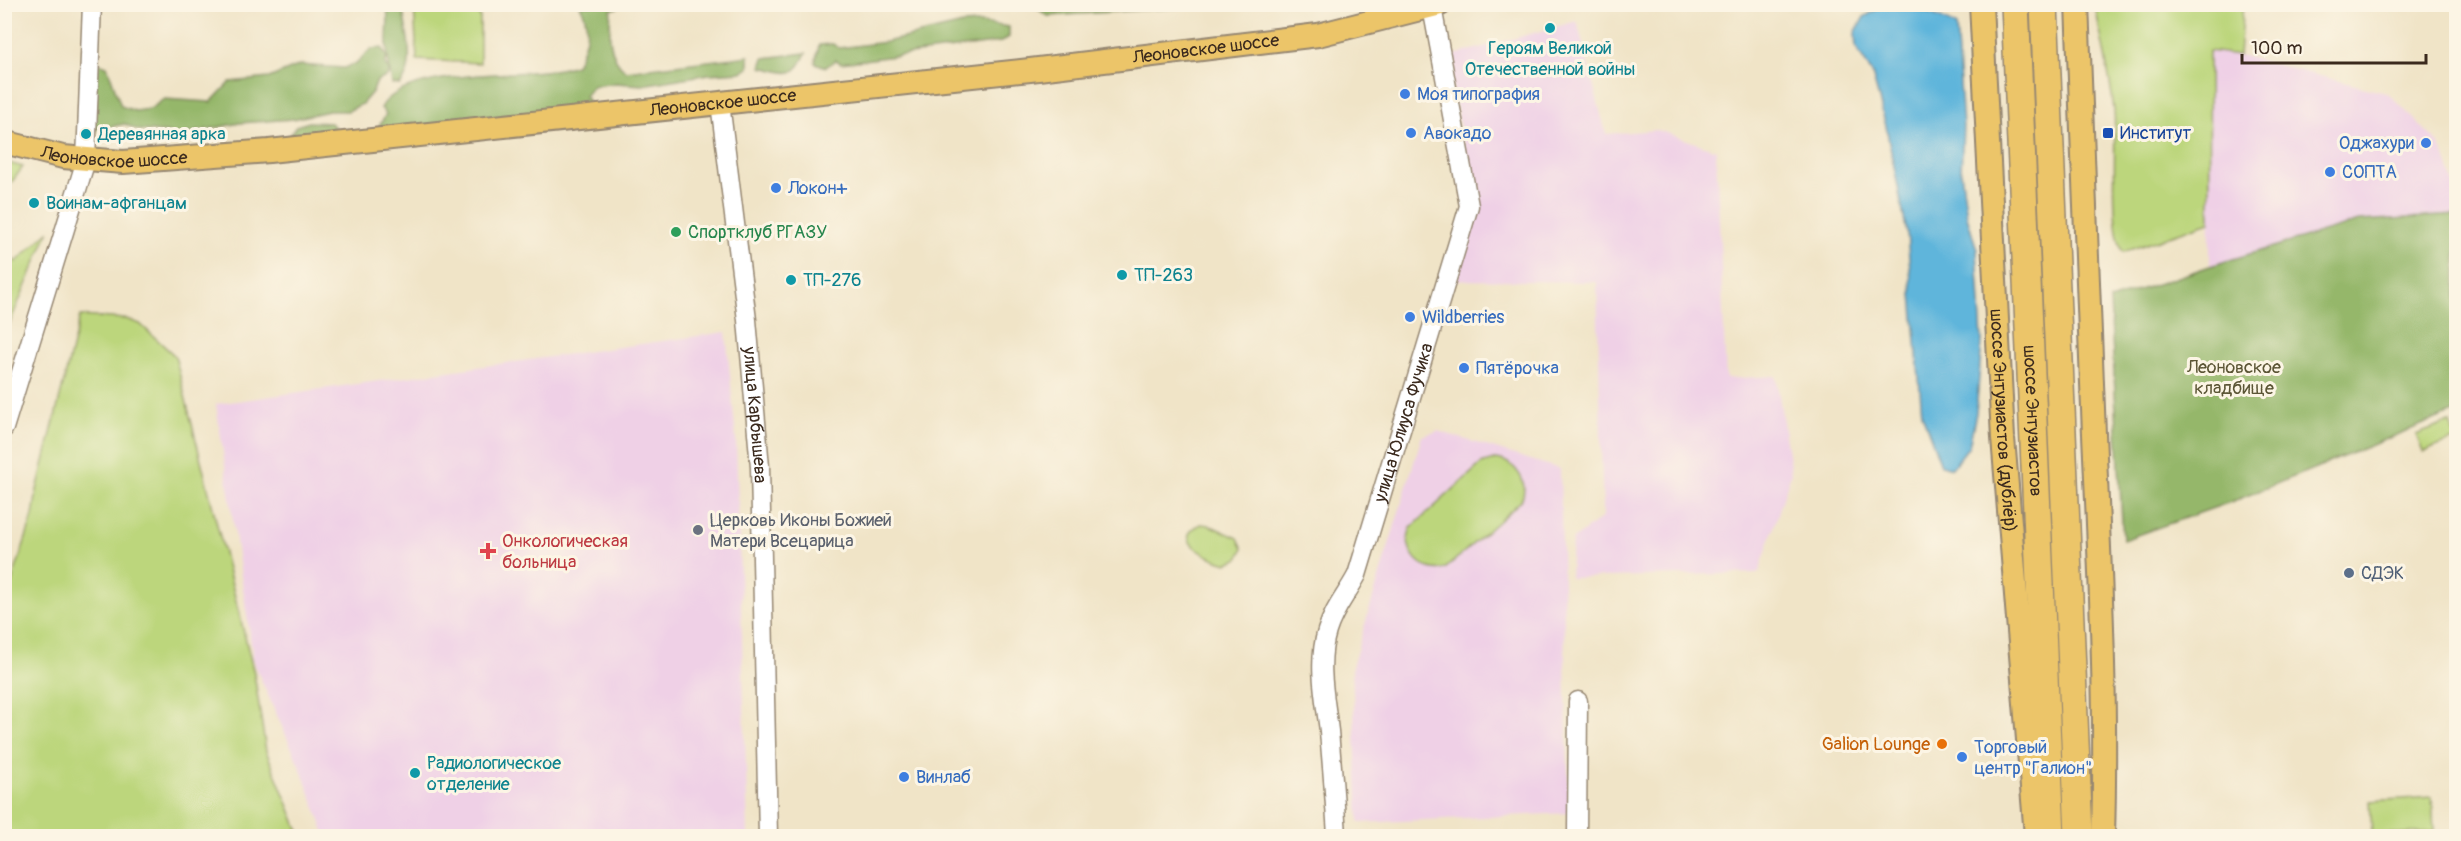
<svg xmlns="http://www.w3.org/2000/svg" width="2461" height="841" font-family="Pangolin,sans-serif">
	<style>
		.built { fill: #efd0e6 }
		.green { fill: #bcd67b; stroke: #7c804c; stroke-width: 1.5 }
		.forest { fill: #95b76b; stroke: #687044; stroke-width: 1.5 }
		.water { fill: #5eb5db; stroke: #4c707c; stroke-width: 1.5 }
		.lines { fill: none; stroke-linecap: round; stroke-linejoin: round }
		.minor-casing { stroke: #968772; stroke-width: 21 }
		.major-casing { stroke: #968772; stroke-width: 26 }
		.highway-casing { stroke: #968772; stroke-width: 30 }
		.minor { stroke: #fff; stroke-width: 18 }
		.major { stroke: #ecc569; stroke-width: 22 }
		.highway { stroke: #ecc569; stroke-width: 27 }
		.culture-dot { fill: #0f9aa8; stroke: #fcf5e5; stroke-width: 2 }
		.shop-dot { fill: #3f7fe0; stroke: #fcf5e5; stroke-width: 2 }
		.transit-dot { fill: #1a4fb4; stroke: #fcf5e5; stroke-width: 2 }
		.leisure-dot { fill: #2e9e5b; stroke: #fcf5e5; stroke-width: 2 }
		.worship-dot { fill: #6b7280; stroke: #fcf5e5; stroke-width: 2 }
		.health-dot { fill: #e0444e; stroke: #fcf5e5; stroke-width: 2 }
		.service-dot { fill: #5c6f8a; stroke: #fcf5e5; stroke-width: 2 }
		.food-dot { fill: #e8710a; stroke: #fcf5e5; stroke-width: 2 }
		.labels { text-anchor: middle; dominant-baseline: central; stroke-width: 6; stroke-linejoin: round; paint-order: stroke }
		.street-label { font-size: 18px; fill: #3b2a1e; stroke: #fcf5e5 }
		.culture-label { font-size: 18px; fill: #0d838f; stroke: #fcf5e5; text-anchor: start }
		.shop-label { font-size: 18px; fill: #366cbe; stroke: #fcf5e5; text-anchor: start }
		.transit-label { font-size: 18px; fill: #164399; stroke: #fcf5e5; text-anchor: start }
		.leisure-label { font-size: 18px; fill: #27864d; stroke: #fcf5e5; text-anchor: start }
		.park-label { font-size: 18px; fill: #5b5535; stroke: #fcf5e5 }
		.worship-label { font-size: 18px; fill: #5b616d; stroke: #fcf5e5; text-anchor: start }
		.health-label { font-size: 18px; fill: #be3a42; stroke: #fcf5e5; text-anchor: start }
		.service-label { font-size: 18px; fill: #4e5e75; stroke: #fcf5e5; text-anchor: start }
		.food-label { font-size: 18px; fill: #c56008; stroke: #fcf5e5; text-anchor: end }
	</style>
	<rect width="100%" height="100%" fill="#fcf5e5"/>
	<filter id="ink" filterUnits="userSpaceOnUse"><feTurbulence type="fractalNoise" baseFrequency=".0167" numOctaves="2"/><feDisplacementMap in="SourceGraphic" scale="12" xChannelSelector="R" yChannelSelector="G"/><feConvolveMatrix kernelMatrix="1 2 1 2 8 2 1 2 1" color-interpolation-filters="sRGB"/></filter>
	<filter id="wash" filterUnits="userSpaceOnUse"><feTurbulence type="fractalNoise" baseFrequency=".008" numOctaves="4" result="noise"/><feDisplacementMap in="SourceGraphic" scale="24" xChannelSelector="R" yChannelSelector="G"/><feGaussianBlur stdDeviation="1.35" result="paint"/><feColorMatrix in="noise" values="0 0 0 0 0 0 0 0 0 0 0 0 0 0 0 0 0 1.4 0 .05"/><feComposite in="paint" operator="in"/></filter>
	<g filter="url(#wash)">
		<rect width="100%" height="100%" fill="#f0e4c7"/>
		<path class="built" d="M1577,21L1606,134L1658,130L1716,150L1726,379L1776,376L1791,473L1759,573L1570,578L1572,540L1603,517L1597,282L1456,280L1474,203L1447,57Z
			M2209,51L2239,55L2389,94L2438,143L2445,156L2456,191V215L2359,221L2210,266Z
			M726,332L736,439L748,836H326L300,767L254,664L216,404Z
			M1438,431L1560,469L1569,813L1359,823L1352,667L1422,436Z"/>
		<path class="green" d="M414,5H472L480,17V63L417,60Z
			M2095,5H2243L2239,55L2209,51L2210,222L2123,252C2109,230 2117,141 2114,110C2110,75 2101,39 2095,5Z
			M5,162L23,167L5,191L4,162Z
			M49,231L5,334V252L16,262Z
			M80,316L126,319L140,324L175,356L254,673L266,751L301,836H5V603L33,516L37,490Z
			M2450,422L2456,439L2423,452L2416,435Z
			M1497,459C1516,462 1530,483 1521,501L1446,568C1423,576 1400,549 1411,528L1481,464Z
			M1201,524L1209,525L1238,538L1243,549L1238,559L1227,563C1212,559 1167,540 1201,524Z
			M2432,797L2434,832L2372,835L2370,801Z"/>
		<path class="forest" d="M387,5H402C405,28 418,66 400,85L392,84C390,71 387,57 387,44C387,30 389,19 387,5Z
			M580,5H624L611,10C609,32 607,56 626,71L749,56V68L741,72L709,74L642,85L616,83L593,86L585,96L589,102L586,109L386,132L378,128L386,114L381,108C401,69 515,76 553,70C561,69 569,67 576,65C586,44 592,27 580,5Z
			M1032,5H1222L1048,16Z
			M981,23L1009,27V37L1001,42L841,63L836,60L826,67L815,63L819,45L833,44L839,48L886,42L963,24Z
			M382,48L387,57L385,65L389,70L388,76L377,81L373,91L362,104L348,111H329L293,119L240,123L183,134L138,130L125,124L93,130V61L107,66L121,106L135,111L150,109L164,99L211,102L230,82L269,78L300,65L344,68L356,63L371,49Z
			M806,53C794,81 787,72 761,67L764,58Z
			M309,122L331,123L337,130C323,141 306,144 289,137L296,126Z
			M2456,215V411L2239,499L2123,540L2110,300L2210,266L2359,221Z"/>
		<path class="water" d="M1881,7C1911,9 1930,9 1956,26L1963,126L1961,172L1967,216L1977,250L1982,341L1976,413L1969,446L1952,468L1941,465L1922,414L1907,233L1886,126L1872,73L1856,48L1855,33L1864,17Z"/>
	</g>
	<g filter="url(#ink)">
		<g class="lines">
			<g class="minor-casing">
				<g id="minor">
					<path id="s1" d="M720,103L747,320L760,467L768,836"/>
					<path d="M4,428L86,160L92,4"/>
					<path id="s2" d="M1337,836C1335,801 1332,766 1329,731C1325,698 1317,663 1327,631C1334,608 1346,596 1357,575L1469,206L1432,7"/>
					<path d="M1577,836L1578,701"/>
				</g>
			</g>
			<g class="major-casing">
				<g id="major">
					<path id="s3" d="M1981,4L2003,438L2036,836"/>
					<path d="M2077,4C2082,148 2088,291 2094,434C2100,568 2107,702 2103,836"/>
					<path id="s4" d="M4,142L63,157L123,162L269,151L1030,70L1318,35L1440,4"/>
				</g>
			</g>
			<g class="highway-casing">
				<g id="highway">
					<path id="s5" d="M2015,4L2051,836"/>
					<path d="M2044,4L2079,836"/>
				</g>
			</g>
			<use href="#minor" class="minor"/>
			<use href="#major" class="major"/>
			<use href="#highway" class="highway"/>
		</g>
	</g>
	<g class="culture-dot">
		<circle cx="1550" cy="28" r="6"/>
		<circle cx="86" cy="134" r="6"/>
		<circle cx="34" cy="203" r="6"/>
		<circle cx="1122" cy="275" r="6"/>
		<circle cx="791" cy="280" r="6"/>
		<circle cx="415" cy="773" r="6"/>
	</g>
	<g class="shop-dot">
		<circle cx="1405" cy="94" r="6"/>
		<circle cx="1411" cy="133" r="6"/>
		<circle cx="2426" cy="143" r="6"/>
		<circle cx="2330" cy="172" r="6"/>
		<circle cx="776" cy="188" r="6"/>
		<circle cx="1410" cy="317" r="6"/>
		<circle cx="1464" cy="368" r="6"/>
		<circle cx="1962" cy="757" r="6"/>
		<circle cx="904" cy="777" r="6"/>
	</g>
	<rect class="transit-dot" x="2102" y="127" width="12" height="12" rx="3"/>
	<circle class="leisure-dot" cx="676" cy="232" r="6"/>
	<circle class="worship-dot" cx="698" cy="530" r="6"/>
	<path class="health-dot" d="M485 542h6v6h6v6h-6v6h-6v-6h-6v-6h6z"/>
	<circle class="service-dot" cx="2349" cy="573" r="6"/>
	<circle class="food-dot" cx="1942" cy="744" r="6"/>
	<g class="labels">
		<g class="street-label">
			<text stroke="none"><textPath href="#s4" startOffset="1210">Леоновское шоссе</textPath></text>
			<text stroke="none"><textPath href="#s4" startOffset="724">Леоновское шоссе</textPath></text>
			<text stroke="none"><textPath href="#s4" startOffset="112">Леоновское шоссе</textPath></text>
			<text stroke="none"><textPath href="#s1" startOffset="314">улица Карбышева</textPath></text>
			<text stroke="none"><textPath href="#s5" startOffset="417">шоссе Энтузиастов</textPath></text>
			<text stroke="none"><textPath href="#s3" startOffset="417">шоссе Энтузиастов (дублёр)</textPath></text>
			<text stroke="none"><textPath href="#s2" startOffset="429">улица Юлиуса Фучика</textPath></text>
		</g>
		<g class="culture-label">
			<text x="1550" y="48" text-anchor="middle">Героям Великой<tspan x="1550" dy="21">Отечественной войны</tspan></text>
			<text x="98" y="134">Деревянная арка</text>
			<text x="46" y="203">Воинам-афганцам</text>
			<text x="1134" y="275">ТП-263</text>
			<text x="803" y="280">ТП-276</text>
			<text x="427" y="763">Радиологическое<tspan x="427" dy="21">отделение</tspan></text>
		</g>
		<g class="shop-label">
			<text x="1417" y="94">Моя типография</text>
			<text x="1423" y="133">Авокадо</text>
			<text x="2414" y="143" text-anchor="end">Оджахури</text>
			<text x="2342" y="172">СОПТА</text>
			<text x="788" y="188">Локон+</text>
			<text x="1422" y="317">Wildberries</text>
			<text x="1476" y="368">Пятёрочка</text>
			<text x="1974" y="747">Торговый<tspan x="1974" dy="21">центр "Галион"</tspan></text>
			<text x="916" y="777">Винлаб</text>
		</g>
		<g class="transit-label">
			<text x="2120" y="133">Институт</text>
		</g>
		<g class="leisure-label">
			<text x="688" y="232">Спортклуб РГАЗУ</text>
		</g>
		<g class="park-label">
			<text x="2234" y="367">Леоновское<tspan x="2234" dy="21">кладбище</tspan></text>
		</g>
		<g class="worship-label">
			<text x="710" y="520">Церковь Иконы Божией<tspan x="710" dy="21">Матери Всецарица</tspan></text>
		</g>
		<g class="health-label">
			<text x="502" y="541">Онкологическая<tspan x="502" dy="21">больница</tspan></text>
		</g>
		<g class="service-label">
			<text x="2361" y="573">СДЭК</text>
		</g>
		<g class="food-label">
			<text x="1930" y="744">Galion Lounge</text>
		</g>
	</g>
	<rect width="2461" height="841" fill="none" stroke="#fcf5e5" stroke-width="24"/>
	<path d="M2242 54v9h184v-9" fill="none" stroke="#3b2a1e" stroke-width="3"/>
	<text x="2251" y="54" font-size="18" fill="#3b2a1e" stroke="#fcf5e5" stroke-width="4.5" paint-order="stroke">100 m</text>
</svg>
